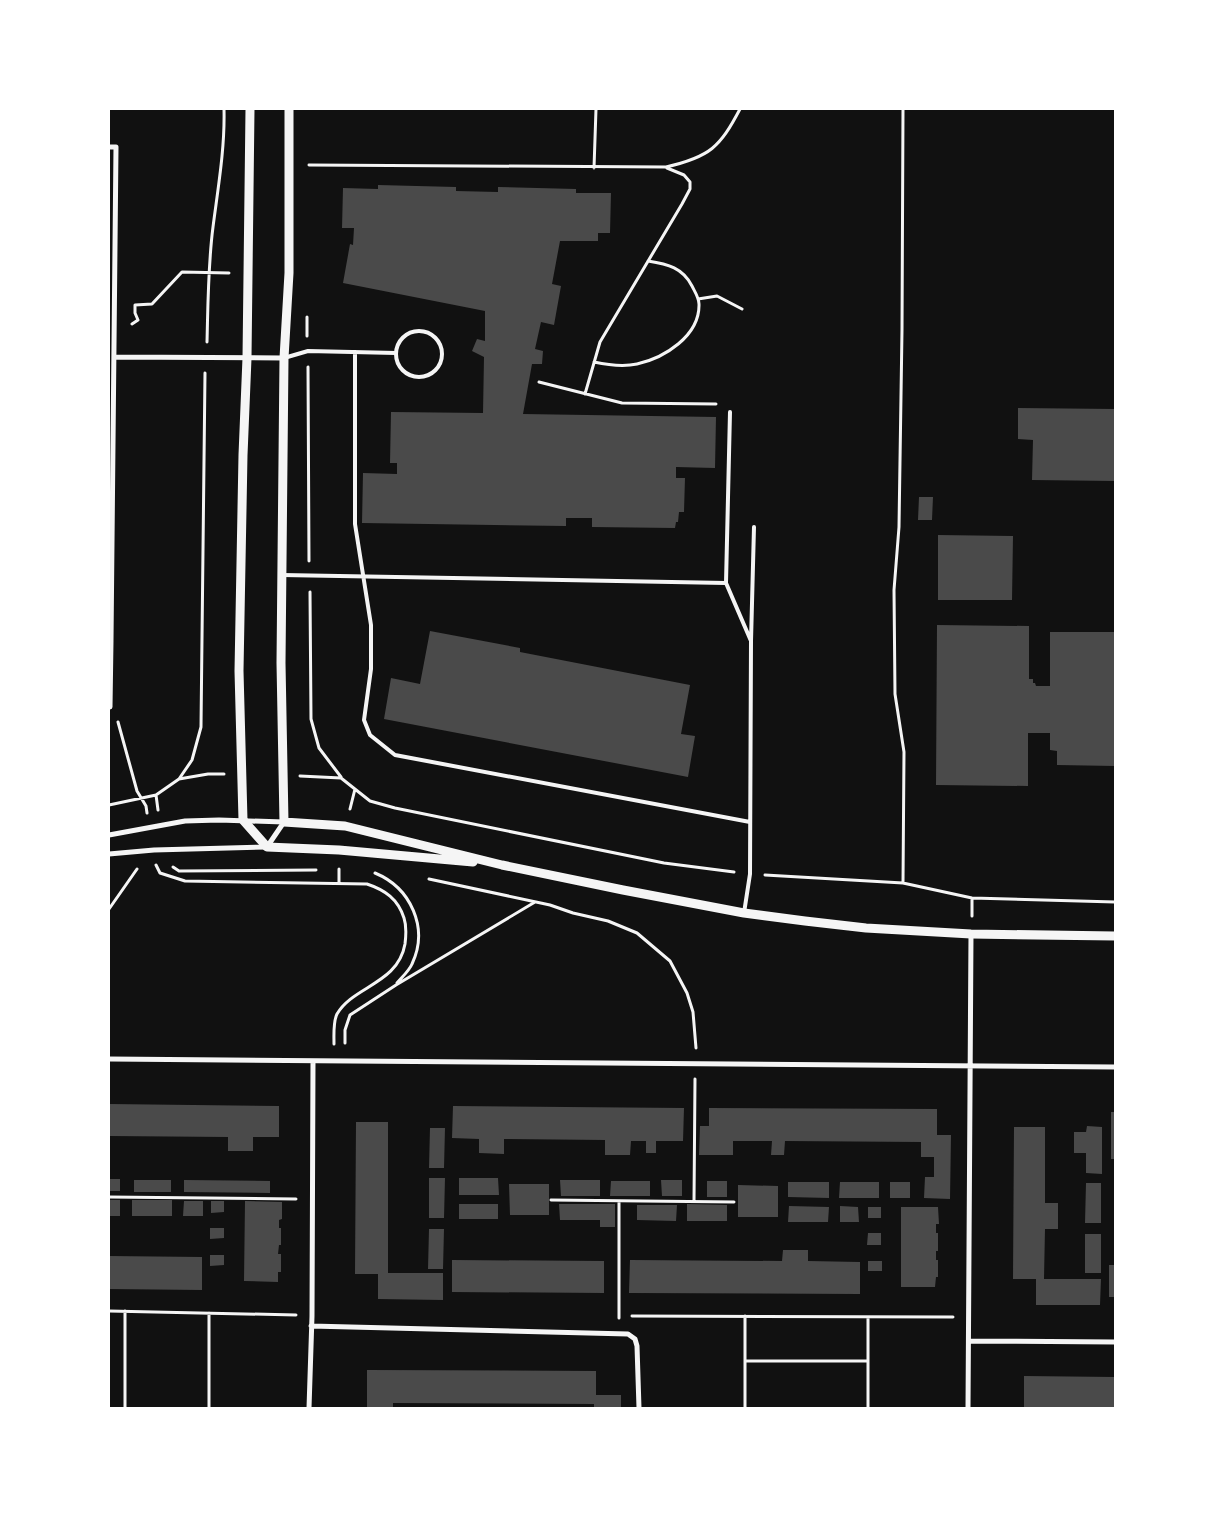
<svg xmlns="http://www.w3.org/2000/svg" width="1224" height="1517" font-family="Roboto,sans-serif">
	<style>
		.building { fill: #4a4a4a }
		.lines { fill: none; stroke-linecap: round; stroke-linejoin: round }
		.path { stroke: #f5f5f5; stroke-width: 3 }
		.service { stroke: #f5f5f5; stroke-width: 4 }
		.minor { stroke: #f5f5f5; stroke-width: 5 }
		.tertiary { stroke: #f5f5f5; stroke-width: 9 }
	</style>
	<rect width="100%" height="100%" fill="#111"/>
	<path class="building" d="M378,185L456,187V191L498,192V187L576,189V193H611L610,233H598V241H560L552,284L561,286L554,325L541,322L535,349L543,351L542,364H532L523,414L716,417L715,468L676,467V478H685L684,512H679L678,522H676L675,528L592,527V518H566V526L362,523L363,473L397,474V463H390L391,412L483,413L484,357L472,351L477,339L485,341V311L343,283L350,244L353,245L354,228H342L343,188L378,189Z
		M1018,408L1115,409V481L1032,480L1033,440L1018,439Z
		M919,497H933L932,520H918Z
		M938,535L1013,536L1012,600H938Z
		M937,625L1029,626V679H1033V683H1035L1036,686H1050V632H1115V766L1057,765V751L1050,750V733H1028V786L936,785Z
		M430,631L520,648V652L690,685L681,734L695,736L688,777L384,719L391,678L420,684Z
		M109,1104L279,1106V1137H253V1151H228V1137L109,1136Z
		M453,1106L684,1108L683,1141H656V1153H646V1141H631L630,1155H605V1140L504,1139V1154L479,1153V1139L452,1138Z
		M709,1108L937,1109V1135H951L950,1199L924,1198L925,1177H934V1157H921V1142L785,1141L784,1155H771L772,1141H733V1155H699L700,1126H709Z
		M1111,1112H1115V1159H1111Z
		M356,1122H388V1273H443V1300L378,1299V1274H355Z
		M1087,1126L1102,1127V1174L1086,1173V1153H1074V1132H1086Z
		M1014,1127H1045V1203H1058V1229H1045L1044,1279H1101L1100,1305H1036V1279H1013Z
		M430,1128H445L444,1168H429Z
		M429,1178H445L444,1218H429Z
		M459,1178H498L499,1195H459Z
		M109,1179H120V1191H109Z
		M134,1180H171V1192H134Z
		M184,1180L270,1181V1193L184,1192Z
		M560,1180H600V1196H561Z
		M661,1180H682V1196H662Z
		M611,1181H650V1196H610Z
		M707,1181H727V1197H707Z
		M788,1182H829V1198L788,1197Z
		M840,1182H879V1198H839Z
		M890,1182H910V1198H890Z
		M1086,1183H1101V1223H1085Z
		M509,1184H549V1215H510Z
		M738,1185L778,1186V1217H738Z
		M109,1200H120V1216H109Z
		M132,1200H172V1216H132Z
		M184,1201H203V1216H183Z
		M211,1201H224V1212L211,1213Z
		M245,1201L282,1202V1219L279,1220V1228H281V1245H279L278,1254H281V1272H278V1282L244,1281Z
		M459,1204H498V1219H459Z
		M559,1204H615V1227H600V1220H560Z
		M687,1204L727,1205V1221H687Z
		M637,1205H677L676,1221L637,1220Z
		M789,1206L829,1207L828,1222H788Z
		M840,1206L858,1207L859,1222H840Z
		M868,1207H881V1218H868Z
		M901,1207H938L939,1224H936V1233H938V1251H936V1260H938V1277H936L935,1287H901Z
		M210,1228H224V1238L210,1239Z
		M429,1229H444L443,1269H428Z
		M868,1233H881V1245H867Z
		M1085,1234H1101V1273H1085Z
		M783,1250H808V1261L860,1262V1294L629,1293L630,1260L782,1261Z
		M210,1255H224V1265L210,1266Z
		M109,1256L202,1257V1290L109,1289Z
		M452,1260L604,1261V1293L452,1292Z
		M868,1261H882V1271H868Z
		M1109,1265H1115V1297H1109Z
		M367,1370L596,1371V1395H621V1408H594V1404L393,1403V1408H367Z
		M1024,1376L1115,1377V1408L1024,1407Z"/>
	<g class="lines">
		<path class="path" d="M903,109L902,330L899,527L894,590L895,694L904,752L903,883
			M309,165L666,167C710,157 720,147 740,109
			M594,168L596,109
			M698,299L717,296L742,309
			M307,317V336
			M132,324L138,320L135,313V305L152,304L182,272L229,273
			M207,342C208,304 208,265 213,227C218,188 225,148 224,109
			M594,362C608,365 623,367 637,364C664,358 700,336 699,304C699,298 695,292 692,286C683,268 668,264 648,261
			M308,367L309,561
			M539,382L622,403L716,404
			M585,394L600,342L682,204L690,189V182L684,175L667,168
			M310,592L311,719L319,748L341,777
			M118,722L137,791L146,806L147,813
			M300,776L341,778L370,801L395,808L664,863L734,872
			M179,779L192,760L201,727L205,373
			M156,795L158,810
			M109,805L156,795L179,779L208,774H224
			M350,809L355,789
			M156,865L160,873L185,881L367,884C385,890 398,899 404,918C407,927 406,936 405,944C398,984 353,986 337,1014C333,1022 334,1034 334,1044
			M173,867L179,871L316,870
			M339,869V883
			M375,873C411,888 429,928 412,964C409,971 402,977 397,983
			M765,875L903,883L972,898L1115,902
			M429,879L550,905L573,913L608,921L637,933L670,961L687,993L693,1012L696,1048
			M109,909L137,869
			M972,916V898
			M345,1043V1030L350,1015L396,985L535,902
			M109,1197L296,1199
			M551,1200L734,1202
			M694,1201L695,1079
			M109,1311L296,1315
			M632,1316L953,1317
			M619,1318V1201
			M745,1361H868
			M125,1408V1311
			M209,1408V1313
			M745,1408V1316
			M868,1408V1317"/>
		<path class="service" d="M396 354a23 23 0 1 1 46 0a23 23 0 1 1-46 0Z
			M355,352V524L371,625V669L364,720L370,735L395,755L750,822
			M284,358L308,351L396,353
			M282,575L726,583L751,641
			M726,583L730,412
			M744,913L750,874L751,641L754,527"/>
		<path class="minor" d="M109,147H116L111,641L110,707H109
			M114,357L284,358
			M109,835L185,821L219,820L284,822
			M109,854L154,850L267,847L284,822
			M109,1059L1115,1067
			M311,1326L628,1334L635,1339L637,1346L639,1408
			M969,1341L1115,1342
			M309,1408L312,1316L313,1062
			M968,1408L971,934"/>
		<path class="tertiary" d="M250,109L247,358L243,455L239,671L243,820L267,847L339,850L473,862
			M289,109V273L284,358L281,663L284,822L345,826L502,865L623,890L744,913L805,921L866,928L971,934L1115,936"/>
	</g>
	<rect width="1224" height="1517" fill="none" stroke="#ffffff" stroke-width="220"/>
</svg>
